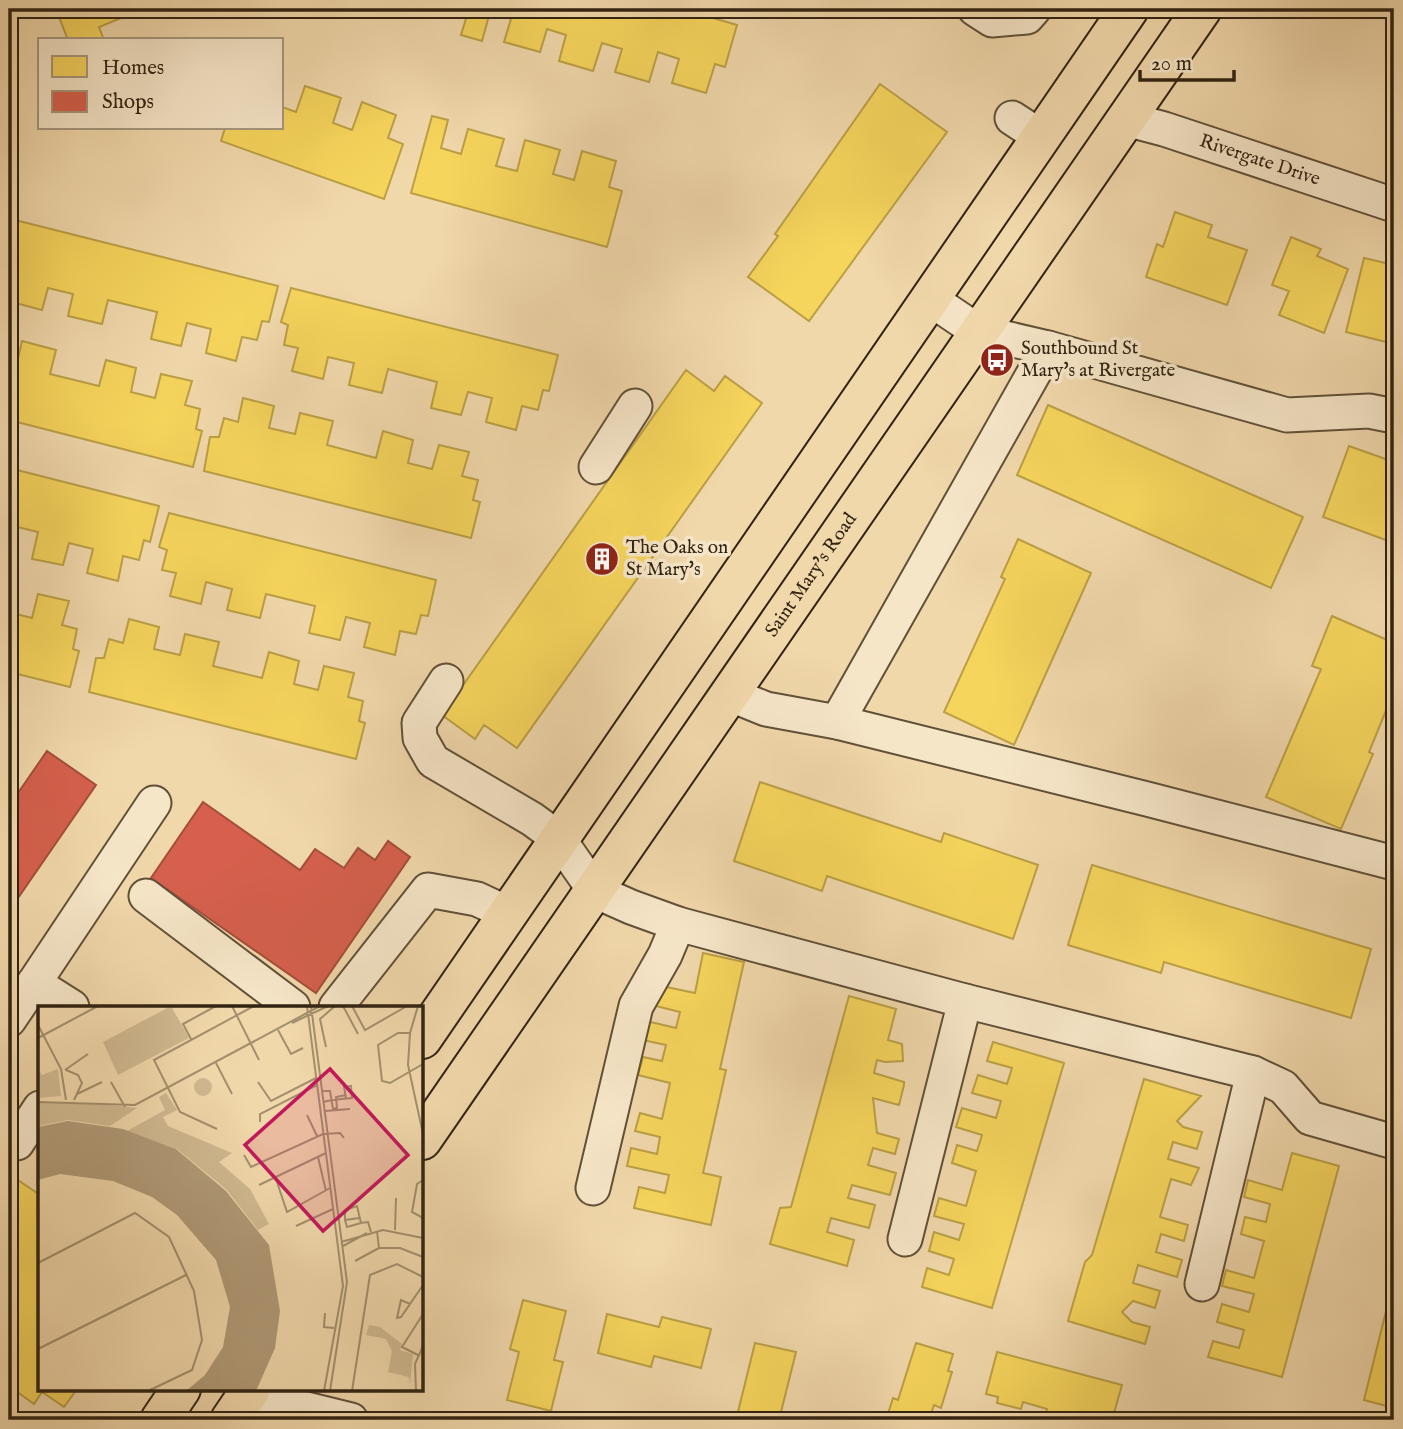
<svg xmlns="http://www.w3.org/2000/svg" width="1403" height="1429" font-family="'IM FELL English',serif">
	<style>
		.homes { fill: #f6d55c; stroke: #bba046; stroke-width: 2 }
		.shops { fill: #d6604d; stroke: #a44e3b; stroke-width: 2 }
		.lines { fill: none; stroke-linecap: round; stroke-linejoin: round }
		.minor-casing { stroke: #615038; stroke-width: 37 }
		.major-casing { stroke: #312312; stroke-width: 42 }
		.minor { stroke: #f6e6c8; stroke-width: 33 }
		.major { stroke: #f1d8ab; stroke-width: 38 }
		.labels { text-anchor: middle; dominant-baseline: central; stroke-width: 7; stroke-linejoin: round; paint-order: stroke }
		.street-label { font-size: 19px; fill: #312312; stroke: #f6e6c8 }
		.poi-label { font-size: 19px; fill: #312312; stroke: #f6e6c8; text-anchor: start }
		.inset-road { fill: none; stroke: #a4906e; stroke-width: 2 }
		.view { fill: #c2185b; fill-opacity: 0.15; stroke: #c2185b; stroke-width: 3.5 }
		.inset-edge { fill: none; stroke: #312312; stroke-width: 3.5 }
	</style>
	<rect width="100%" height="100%" fill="#f1d8ab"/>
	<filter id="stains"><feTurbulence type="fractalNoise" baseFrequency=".00286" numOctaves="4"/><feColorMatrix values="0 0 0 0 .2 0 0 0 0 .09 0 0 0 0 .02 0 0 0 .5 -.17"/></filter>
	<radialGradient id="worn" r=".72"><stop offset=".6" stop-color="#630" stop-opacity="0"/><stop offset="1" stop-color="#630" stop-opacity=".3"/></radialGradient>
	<path class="homes" d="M56,9H129L131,14L99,27L104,40H68Z
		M351,9H383L380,18Z
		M469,9H682L737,25L725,67L715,64L706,93L672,83L679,59L658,52L649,82L615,72L622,49L602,43L593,71L559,61L566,35L547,29L540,52L504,42L511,19L490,12L482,41L461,35Z
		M880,84L947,132L809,321L748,277L778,236L775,234Z
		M305,86L341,98L333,123L352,130L362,102L396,115L388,138L403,144L384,199L221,141L225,128H282V107L296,112Z
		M432,116L448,120L441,148L461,154L468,129L504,139L496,166L517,171L525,140L560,150L553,174L574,180L582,151L616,161L609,187L622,191L607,247L411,193Z
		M1175,212L1212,225L1208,237L1247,250L1227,305L1146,277L1157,244L1163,247Z
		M11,219L278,286L269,322L262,321L257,340L242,337L236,361L206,353L211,329L187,323L181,346L151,339L157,312L108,300L102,324L68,316L73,294L48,288L42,310L12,302L18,279L9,277Z
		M1291,237L1321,249L1317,256L1348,269L1324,333L1279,315L1289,291L1272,285Z
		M1364,258L1394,265L1391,293H1394V344L1346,332Z
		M291,288L558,355L549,391L543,390L538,410L522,406L516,430L486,422L492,398L468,392L461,415L431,408L437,382L388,369L382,393L349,385L354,363L328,357L323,379L292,371L298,348L284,345L288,325L281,322Z
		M22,341L56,350L50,374L99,386L106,360L136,368L131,392L155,398L161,374L192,381L185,405L200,409L196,429L202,431L193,467L9,420V361L17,363Z
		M686,370L714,391L725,376L762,403L517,748L484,725L475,739L442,715Z
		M243,398L274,406L269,428L295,434L300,413L333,421L327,445L376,458L383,431L413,440L408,463L432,469L439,445L469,452L462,476L478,480L473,500L480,502L471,538L204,471L210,437H219L224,418L238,422Z
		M1048,405L1303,517L1271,588L1017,475Z
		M1349,446L1394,462V543L1323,517Z
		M9,468L159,506L150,542L144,540L139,560L123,556L118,581L87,573L93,549L69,543L63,565L32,559L38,532L9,525Z
		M169,513L436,580L428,616L421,615L416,634L400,631L395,655L364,647L370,623L346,617L340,640L309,633L315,606L266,594L260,618L227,610L232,589L206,582L201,604L170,596L176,573L162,570L167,550L159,547Z
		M1018,539L1091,573L1014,745L944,712L1005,579L1001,577Z
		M38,594L69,601L62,625L77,629L73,649L79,651L70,687L9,672V612L32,618Z
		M1332,616L1394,643V691L1369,752L1373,754L1341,829L1266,797L1321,669L1312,666Z
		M129,619L159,627L154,649L180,655L185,634L219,642L213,666L262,678L269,652L299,661L294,684L318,690L324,666L354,673L348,697L363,701L359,721L365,723L356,759L89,692L96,658H104L109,639L123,643Z
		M760,782L941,842L944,833L1038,865L1013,939L827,876L822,891L734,861Z
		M1092,865L1371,949L1351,1018L1164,962L1161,973L1068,945Z
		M703,953L744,962L720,1069L726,1070L703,1173L721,1177L711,1225L634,1208L639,1187L665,1193L669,1175L627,1166L631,1148L657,1154L660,1137L635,1131L640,1113L662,1119L670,1083L638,1075L643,1057L662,1061L666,1045L638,1039L642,1020L676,1028L680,1012L652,1005L657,985L695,993Z
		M849,996L896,1009L888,1040L902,1044L903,1061L885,1062L877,1060L874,1073L904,1082V1085L899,1105L873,1098L877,1133L899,1139L895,1154L873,1148L868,1165L896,1173L890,1195L852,1185L848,1198L875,1205L869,1228L831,1218L827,1232L854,1240L847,1266L770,1244L780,1208L791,1207Z
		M993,1042L1064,1063L992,1308L922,1287L927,1268L949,1275L954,1259L929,1251L934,1232L959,1240L964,1224L934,1216L939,1198L966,1206L976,1171L952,1163L957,1145L977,1151L982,1135L956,1127L962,1108L996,1118L1001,1101L972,1093L978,1075L1007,1084L1012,1068L987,1061Z
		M1144,1079L1201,1096L1177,1121L1183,1127L1202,1132L1197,1149L1173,1142L1168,1159L1199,1168L1191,1185L1171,1179L1160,1217L1188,1225L1184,1241L1161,1234L1156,1252L1182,1260L1177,1277L1138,1265L1133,1283L1160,1291L1155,1308L1133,1301L1122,1312L1132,1322L1150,1327L1145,1344L1068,1321L1085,1262L1092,1255Z
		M1292,1153L1339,1166L1282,1377L1208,1357L1213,1341L1239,1348L1244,1330L1217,1322L1222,1304L1249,1312L1254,1294L1222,1286L1226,1270L1254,1278L1264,1241L1241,1234L1245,1217L1266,1222L1270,1204L1244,1197L1248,1180L1282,1190Z
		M9,1174L40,1195V1389H77L64,1407L42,1392L34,1404L9,1386Z
		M1394,1279V1408L1364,1400Z
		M523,1300L566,1311L554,1360L563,1362L551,1411L507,1400L519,1352L510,1349Z
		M607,1314L659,1327L662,1317L711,1329L701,1368L654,1356L651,1367L598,1353Z
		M755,1343L796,1352L779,1420H736Z
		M916,1343L953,1354L948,1371L952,1372L941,1408L934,1405L929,1420H886L893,1398L898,1400Z
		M997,1352L1122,1385L1112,1420H1084L1085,1418L1071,1414L1069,1420H1066L1045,1415L1047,1409L1023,1402L1021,1409L997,1403L998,1397L986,1394Z"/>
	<path class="shops" d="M47,751L96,785L9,911V806Z
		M203,802L300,870L315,849L344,868L358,848L375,860L388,841L410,857L316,993L151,878Z"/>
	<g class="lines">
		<g class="minor-casing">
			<g id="minor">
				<path d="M975,9L992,20L1027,17L1034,9"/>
				<path d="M1012,118L1041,137"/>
				<path id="s1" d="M1126,119L1164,129L1394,205"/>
				<path d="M930,299L979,332L1048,348L1287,415L1369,411L1394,416"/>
				<path d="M596,467L635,406"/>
				<path d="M446,681L419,723L420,738L433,761L532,819L558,838L595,891L631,907L678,924L965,1001L1253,1073L1283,1087L1310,1118L1394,1142"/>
				<path d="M729,694L766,709L837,722L1147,799L1394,863"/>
				<path d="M837,722L1048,348"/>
				<path d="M146,896L293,1007"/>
				<path d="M34,983L154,803"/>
				<path d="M336,1007L428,890L477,899L507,913"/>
				<path d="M9,1020L34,983L72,1007"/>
				<path d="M9,1138L17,1143L40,1108"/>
				<path d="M593,1188L636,1006L665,955L678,924"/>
				<path d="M905,1239L965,1001"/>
				<path d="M1202,1284L1253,1073"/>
				<path d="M250,1390L290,1405L351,1420"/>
			</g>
		</g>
		<g class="major-casing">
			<g id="major">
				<path d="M422,1039L1129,9"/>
				<path id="s2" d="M422,1140L1202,9"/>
				<path d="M160,1420L181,1389"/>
				<path d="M230,1420L251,1389"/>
			</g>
		</g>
		<use href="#minor" class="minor"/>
		<use href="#major" class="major"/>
	</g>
	<defs>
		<g id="bus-disc" transform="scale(1.75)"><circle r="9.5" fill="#8f2418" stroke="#f6e6c8"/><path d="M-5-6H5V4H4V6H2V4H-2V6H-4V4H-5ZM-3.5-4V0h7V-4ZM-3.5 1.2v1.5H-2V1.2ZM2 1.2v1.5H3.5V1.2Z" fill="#fff"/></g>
		<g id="building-disc" transform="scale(1.75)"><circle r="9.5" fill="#8f2418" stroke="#f6e6c8"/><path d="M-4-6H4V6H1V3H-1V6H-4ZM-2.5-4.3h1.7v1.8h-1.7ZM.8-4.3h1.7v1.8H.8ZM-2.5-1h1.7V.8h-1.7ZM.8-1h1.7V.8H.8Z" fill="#fff"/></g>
	</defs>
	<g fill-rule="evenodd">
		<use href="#bus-disc" x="997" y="360"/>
		<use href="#building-disc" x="602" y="559"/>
	</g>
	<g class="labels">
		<g class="street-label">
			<text stroke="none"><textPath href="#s1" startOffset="140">Rivergate Drive</textPath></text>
			<text stroke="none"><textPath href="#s2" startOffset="686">Saint Mary’s Road</textPath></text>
		</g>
		<g class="poi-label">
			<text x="1021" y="349">Southbound St<tspan x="1021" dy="22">Mary's at Rivergate</tspan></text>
			<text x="626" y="548">The Oaks on<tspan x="626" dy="22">St Mary's</tspan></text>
		</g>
	</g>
	<g transform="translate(38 1006)">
		<rect width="385" height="385" fill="#f1d8ab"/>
		<path d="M133,0L151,32L80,69L65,36ZM0,63L4,69L20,63L23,90L0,92ZM156 81a9 9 0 1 1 18 0a9 9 0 1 1-18 0ZM128,87L139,104L125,111L130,120L194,147L181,156L212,183L231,218L220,224L189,184L139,143L89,125L127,104L121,91ZM0,97H52L99,102L72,120L30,114L0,120ZM331,319L342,321L364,338L362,344L375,348L372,379L371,371L350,366L354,345L348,333L328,329Z" fill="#d0b991"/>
		<path d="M30,115L85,123L138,143L188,185L231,239L242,305L237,342L218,385H148L167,369L185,341L192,301L178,254L139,209L114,191L75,175L22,168L0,174V121Z" fill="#b09a77"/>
		<path class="inset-road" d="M194,0L221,54M269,0L305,280L286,385M273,0L309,276L292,385M305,0L320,28M314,0L327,24L369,0M380,0L372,27L370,59L385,128M254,17L290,0M0,19L23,63L28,94M240,24L253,48L265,42M372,27H360L340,39L344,75L352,77L385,58M0,32L60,0M153,33L145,18L178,0M288,41L282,13L297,0M178,57L194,88M27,64L50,48M28,64L40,69L44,77L36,94M73,76L87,101M220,76L233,95L278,72M285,85H292L295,103L299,102L298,91L308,89M39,88L64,76M0,96L97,99L282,0M286,96L289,95L303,93L314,92L313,80L306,81L308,92M287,105L312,103M269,109L279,130M222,116V108L279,79M179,123L142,106L116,54L216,0M206,149L213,161L285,128L302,127L306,132M280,151L288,185M238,173L249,206L292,182M385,174L379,178L374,206L385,212M221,179L288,147M321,212L307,214V204L319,200L323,217L330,216L333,226M307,214L309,221L323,217M258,220L295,203M357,224L358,192M339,225L341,242H362L385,251M303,236L345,224L385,232M305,240L329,227M317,255L341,242M0,257L97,207L131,231L156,285L164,334L154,364L110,385M372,298L363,294L359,312L363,311L385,279M287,307L286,321L296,322M0,343L148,269M380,349L364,341L385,308M314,385L332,269L359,258L385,271M378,385L377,358L385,340"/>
		<path class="view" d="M292,63L370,149L285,225L207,139Z"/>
		<rect width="385" height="385" class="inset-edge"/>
	</g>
	<rect width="1403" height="1429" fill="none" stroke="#f1d8ab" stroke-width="35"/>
	<rect x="10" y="10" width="1382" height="1408" fill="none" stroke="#312312" stroke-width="3.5"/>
	<rect x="18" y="18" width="1368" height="1394" fill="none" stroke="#312312" stroke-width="2"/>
	<rect x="38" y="38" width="245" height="91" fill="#f6e6c8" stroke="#a7987f" stroke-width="2"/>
	<rect x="52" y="56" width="35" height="21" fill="#f6d55c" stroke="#a7987f" stroke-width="2"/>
	<text x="102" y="74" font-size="21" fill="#312312">Homes</text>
	<rect x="52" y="91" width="35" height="21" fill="#d6604d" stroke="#a7987f" stroke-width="2"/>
	<text x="102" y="108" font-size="21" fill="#312312">Shops</text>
	<path d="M1140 70v10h94v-10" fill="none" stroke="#312312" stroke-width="3.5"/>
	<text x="1151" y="70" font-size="21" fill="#312312" stroke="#f6e6c8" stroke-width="5" paint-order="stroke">20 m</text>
	<rect width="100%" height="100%" filter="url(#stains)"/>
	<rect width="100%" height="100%" fill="url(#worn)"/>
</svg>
